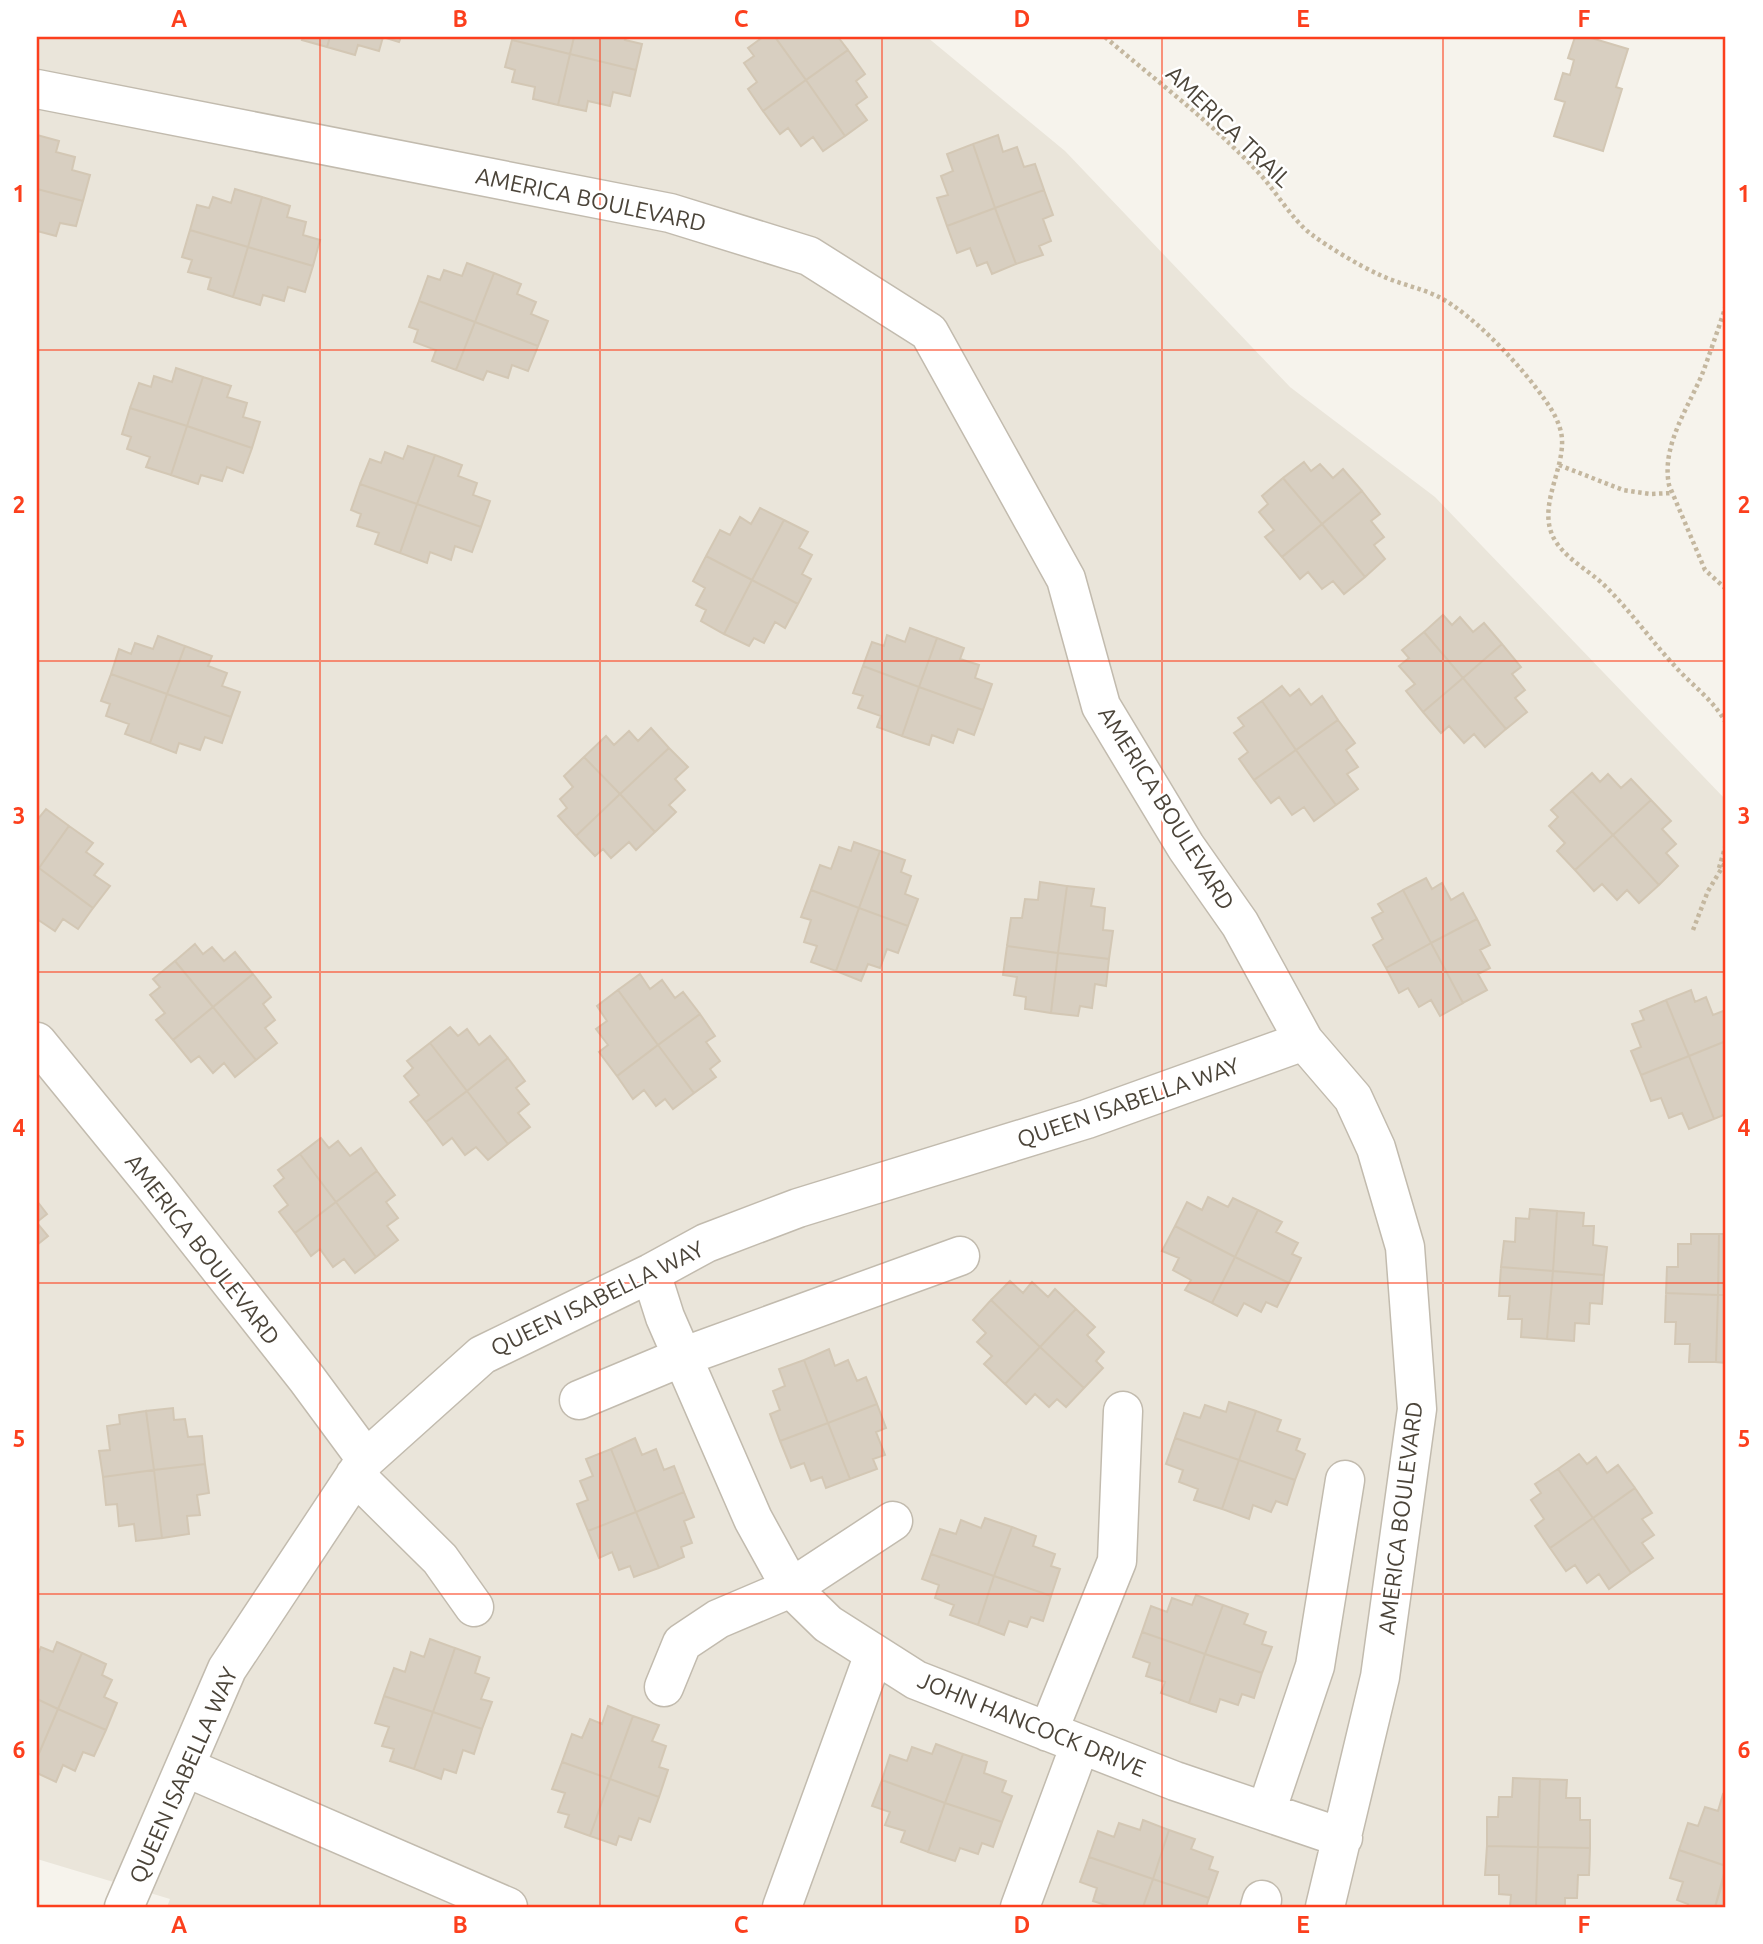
<svg xmlns="http://www.w3.org/2000/svg" width="1763" height="1944" font-family="Ubuntu,sans-serif">
	<style>
		.residential { fill: #eae5da }
		.building { fill: #d8cfc1; stroke: #d3c7b4; stroke-width: 2 }
		.lines { fill: none; stroke-linecap: round; stroke-linejoin: round }
		.minor-casing { stroke: #c2bbae; stroke-width: 41 }
		.path { stroke: #c4b79f; stroke-width: 4.5; stroke-dasharray: 3.5 3.5; stroke-linecap: butt }
		.minor { stroke: #fff; stroke-width: 38 }
		.grid { fill: none; stroke: #fc3f1d; stroke-width: 2; stroke-opacity: 0.55 }
		.labels { text-anchor: middle; dominant-baseline: central; stroke-width: 5; stroke-linejoin: round; paint-order: stroke }
		.street-label { font-size: 23px; fill: #4b4439; stroke: #fff }
		.neatline { fill: none; stroke: #fc3f1d; stroke-width: 2.5 }
		.grid-label { font-size: 23px; text-anchor: middle; font-weight: bold; fill: #fc3f1d }
	</style>
	<rect width="100%" height="100%" fill="#f6f3ec"/>
	<path class="residential" d="M37,37H927L1065,151L1290,387L1435,497L1726,800V1907H167L170,1899L37,1859Z"/>
	<path class="building" d="M303,37H330L327,47L302,40Z
		M330,37H401L399,42L383,37L379,51L358,45L355,55L327,47Z
		M513,37H574L570,54L512,40Z
		M574,37H626L625,40L642,44L636,70L570,54Z
		M763,37H775L806,80L763,111L748,89L757,82L744,63L754,56L748,48Z
		M775,37H838L848,50L806,80Z
		M1575,37H1588L1628,49L1616,87L1622,89L1603,151L1554,136L1565,102L1555,99L1563,73L1570,75L1574,60L1568,58Z
		M512,40L570,54L558,105L533,99L535,87L512,82L515,70L505,67Z
		M848,50L865,74L856,81L867,97L856,105L867,120L845,136L806,80Z
		M570,54L636,70L630,96L613,92L610,106L588,101L586,111L558,105Z
		M806,80L845,136L823,151L813,137L801,146L788,128L780,134L763,111Z
		M37,135L59,141L56,152L75,157L72,170L90,175L83,201L37,189Z
		M998,135L1003,152L1017,147L1024,167L1035,164L1044,190L995,208L973,144Z
		M973,144L995,208L947,226L937,198L948,195L941,176L953,171L947,154Z
		M37,189L83,201L76,226L60,223L56,236L37,231Z
		M235,189L262,197L248,247L190,230L197,205L209,208L213,197L231,203Z
		M1044,190L1053,215L1043,219L1051,241L1039,246L1043,255L1016,264L995,208Z
		M262,197L290,206L287,217L306,222L303,235L320,240L313,266L248,247Z
		M995,208L1016,264L992,274L987,262L977,266L970,248L957,253L947,226Z
		M190,230L248,247L233,297L208,289L211,278L188,272L192,260L182,257Z
		M248,247L313,266L305,292L288,287L284,301L263,295L260,305L233,297Z
		M467,263L494,273L475,322L419,301L428,276L440,280L444,270L462,276Z
		M494,273L521,284L517,294L536,302L531,314L548,321L538,346L475,322Z
		M419,301L475,322L456,370L432,361L436,350L414,342L418,330L409,327Z
		M475,322L538,346L528,371L512,365L508,378L487,371L483,380L456,370Z
		M176,368L203,377L187,426L130,408L139,383L151,387L154,376L172,382Z
		M203,377L231,386L227,397L247,403L243,417L260,422L252,448L187,426Z
		M130,408L187,426L171,475L146,467L150,457L127,449L131,437L122,434Z
		M187,426L252,448L243,473L227,467L222,481L201,475L198,484L171,475Z
		M408,446L435,455L417,504L360,484L370,459L381,463L385,452L403,459Z
		M435,455L462,465L458,476L477,483L473,495L490,501L481,527L417,504Z
		M1304,462L1311,471L1320,464L1333,478L1343,469L1362,491L1322,524L1283,478Z
		M1283,478L1322,524L1282,557L1265,537L1274,530L1259,512L1268,504L1262,496Z
		M360,484L417,504L400,553L375,544L379,533L357,526L361,514L351,510Z
		M1362,491L1380,514L1371,521L1384,537L1374,545L1385,559L1365,577L1322,524Z
		M417,504L481,527L472,552L455,546L451,560L430,552L427,563L400,553Z
		M760,508L784,520L752,580L706,556L720,530L730,535L740,517L751,524Z
		M784,520L808,532L799,548L812,555L802,574L811,579L798,604L752,580Z
		M1322,524L1365,577L1344,594L1333,581L1322,589L1308,572L1300,579L1282,557Z
		M706,556L752,580L724,634L701,621L706,610L696,605L705,588L693,581Z
		M752,580L798,604L785,628L775,622L764,643L754,638L749,646L724,634Z
		M1443,615L1452,625L1460,617L1473,632L1484,623L1502,644L1463,678L1424,632Z
		M910,628L937,638L919,687L863,666L872,642L884,646L887,635L905,642Z
		M1424,632L1463,678L1423,712L1406,691L1415,684L1399,666L1409,658L1402,650Z
		M158,636L185,646L167,694L111,674L119,649L131,654L135,643L153,649Z
		M937,638L964,648L960,659L979,665L975,678L992,684L983,710L919,687Z
		M1502,644L1521,667L1512,674L1525,690L1515,698L1527,712L1506,729L1463,678Z
		M185,646L212,656L208,666L227,673L222,686L240,692L231,717L167,694Z
		M863,666L919,687L902,736L877,727L881,716L858,708L863,696L853,693Z
		M111,674L167,694L150,743L125,734L129,724L106,716L110,704L101,701Z
		M1463,678L1506,729L1485,747L1474,734L1464,743L1449,726L1441,733L1423,712Z
		M1282,686L1290,696L1299,689L1311,705L1322,696L1338,720L1296,750L1262,701Z
		M919,687L983,710L974,735L958,729L953,743L932,735L929,745L902,736Z
		M167,694L231,717L222,743L205,737L200,750L179,743L176,753L150,743Z
		M1262,701L1296,750L1254,780L1239,759L1248,752L1234,733L1244,726L1238,718Z
		M1338,720L1355,743L1346,750L1358,767L1347,774L1358,789L1336,805L1296,750Z
		M651,728L669,748L620,794L584,757L606,736L614,745L629,731L638,741Z
		M669,748L688,767L675,779L685,790L669,805L676,812L655,832L620,794Z
		M1296,750L1336,805L1314,821L1304,807L1292,815L1279,797L1271,803L1254,780Z
		M584,757L620,794L576,836L558,816L567,808L560,799L573,787L564,776Z
		M1592,773L1600,782L1608,774L1621,788L1631,779L1651,800L1613,835L1572,791Z
		M1572,791L1613,835L1575,870L1557,851L1565,843L1549,826L1558,817L1551,810Z
		M620,794L655,832L636,850L629,842L611,858L603,849L595,856L576,836Z
		M1651,800L1671,821L1662,829L1676,844L1666,853L1678,866L1659,885L1613,835Z
		M46,809L69,826L39,868L37,866V820Z
		M69,826L93,843L86,852L103,864L94,875L110,886L93,908L39,868Z
		M1613,835L1659,885L1639,903L1627,890L1617,900L1602,884L1594,891L1575,870Z
		M854,842L880,851L859,908L811,890L820,865L831,869L839,847L851,851Z
		M880,851L905,860L901,872L911,876L905,894L918,899L908,926L859,908Z
		M39,868L93,908L78,929L63,919L55,931L37,919V871Z
		M1426,878L1432,889L1442,883L1451,900L1463,893L1477,919L1431,943L1403,890Z
		M1040,882L1067,886L1058,953L1007,946L1011,918H1022L1025,899L1038,900Z
		M1067,886L1094,889L1091,906L1105,908L1103,930L1113,931L1109,959L1058,953Z
		M811,890L859,908L836,971L811,962L817,946L804,942L811,920L801,917Z
		M1403,890L1431,943L1386,968L1373,945L1383,939L1372,918L1383,912L1378,904Z
		M859,908L908,926L898,953L887,949L880,968L868,964L861,981L836,971Z
		M1477,919L1490,945L1480,950L1490,968L1478,974L1487,990L1463,1003L1431,943Z
		M1431,943L1463,1003L1440,1016L1431,1000L1419,1007L1408,988L1399,993L1386,968Z
		M195,944L203,954L212,947L224,961L235,952L253,974L213,1007L175,961Z
		M1007,946L1058,953L1051,1013L1025,1009L1026,997L1014,995L1017,977L1003,975Z
		M1058,953L1109,959L1106,986L1095,984L1092,1008L1080,1006L1078,1016L1051,1013Z
		M175,961L213,1007L173,1040L156,1020L165,1013L150,995L160,987L153,979Z
		M253,974L271,997L263,1004L275,1020L265,1028L277,1043L256,1060L213,1007Z
		M640,974L650,989L662,980L675,998L683,992L700,1014L658,1045L618,990Z
		M618,990L658,1045L617,1076L599,1052L608,1045L596,1029L607,1021L597,1006Z
		M1691,990L1695,1002L1706,997L1713,1015L1726,1010V1041L1689,1056L1666,1000Z
		M1666,1000L1689,1056L1641,1075L1631,1051L1641,1047L1632,1024L1644,1020L1640,1011Z
		M213,1007L256,1060L235,1077L224,1063L213,1073L199,1056L191,1062L173,1040Z
		M700,1014L715,1036L706,1042L720,1061L710,1069L716,1077L694,1093L658,1045Z
		M450,1027L458,1036L467,1029L479,1045L490,1036L508,1058L467,1091L430,1043Z
		M1726,1041V1114L1714,1119L1689,1056Z
		M430,1043L467,1091L426,1122L410,1102L419,1095L404,1076L413,1068L407,1061Z
		M658,1045L694,1093L673,1109L665,1099L656,1106L644,1090L633,1099L617,1076Z
		M1689,1056L1714,1119L1689,1129L1682,1113L1669,1118L1661,1098L1651,1101L1641,1075Z
		M508,1058L525,1081L516,1088L529,1104L518,1113L530,1127L508,1144L467,1091Z
		M467,1091L508,1144L488,1160L476,1147L465,1155L452,1138L443,1145L426,1122Z
		M321,1138L329,1148L338,1141L350,1156L361,1148L377,1171L336,1202L300,1154Z
		M300,1154L336,1202L295,1233L279,1212L288,1205L274,1186L284,1178L278,1170Z
		M377,1171L395,1195L386,1202L398,1218L387,1226L398,1240L376,1257L336,1202Z
		M1208,1197L1228,1207L1233,1198L1258,1210L1235,1257L1175,1226L1187,1202L1202,1210Z
		M37,1201L47,1214L37,1222Z
		M336,1202L376,1257L355,1273L344,1259L333,1267L320,1249L311,1256L295,1233Z
		M1530,1209L1557,1211L1553,1271L1501,1267L1504,1241L1515,1242L1516,1218L1529,1219Z
		M1258,1210L1282,1222L1276,1232L1298,1243L1292,1254L1301,1258L1289,1283L1235,1257Z
		M1557,1211L1584,1213L1583,1226H1594L1593,1245L1607,1247L1604,1275L1553,1271Z
		M37,1223L48,1236L37,1245Z
		M1175,1226L1235,1257L1212,1303L1185,1290L1191,1280L1173,1270L1179,1258L1162,1251Z
		M1691,1234H1719L1718,1295L1666,1293L1667,1267H1678V1244H1691Z
		M1719,1234H1726V1295H1718Z
		M1235,1257L1289,1283L1277,1307L1266,1302L1261,1312L1244,1303L1237,1316L1212,1303Z
		M1501,1267L1553,1271L1547,1339L1521,1337L1522,1319H1508L1510,1296H1499Z
		M1553,1271L1604,1275L1602,1304L1590,1303L1589,1324L1575,1323L1574,1341L1547,1339Z
		M1010,1281L1023,1293L1032,1282L1048,1297L1055,1289L1076,1309L1040,1347L991,1300Z
		M1666,1293L1718,1295L1716,1362H1689L1690,1344H1675L1676,1322H1665Z
		M1718,1295H1726V1363L1716,1362Z
		M991,1300L1040,1347L1005,1384L984,1364L992,1356L977,1342L986,1333L973,1320Z
		M1076,1309L1095,1327L1087,1335L1104,1352L1096,1361L1103,1368L1084,1388L1040,1347Z
		M1040,1347L1084,1388L1066,1407L1057,1399L1049,1407L1035,1394L1026,1404L1005,1384Z
		M829,1349L835,1366L848,1360L857,1381L866,1377L877,1404L828,1423L804,1360Z
		M804,1360L828,1423L780,1441L770,1414L780,1410L773,1391L785,1386L779,1369Z
		M1229,1402L1256,1411L1239,1460L1175,1438L1184,1413L1200,1418L1205,1405L1226,1412Z
		M877,1404L886,1428L876,1432L885,1455L873,1459L877,1469L850,1479L828,1423Z
		M173,1408L174,1420L185,1419L188,1437L202,1436L205,1464L154,1470L146,1411Z
		M146,1411L154,1470L103,1477L99,1451L110,1450L107,1426L120,1424L119,1415Z
		M1256,1411L1281,1420L1277,1431L1300,1439L1296,1450L1305,1454L1295,1480L1239,1460Z
		M828,1423L850,1479L826,1488L822,1477L811,1481L804,1463L791,1468L780,1441Z
		M635,1438L642,1455L656,1449L664,1470L674,1466L684,1492L636,1512L611,1449Z
		M1175,1438L1239,1460L1222,1509L1194,1500L1198,1489L1179,1482L1183,1470L1166,1464Z
		M611,1449L636,1512L588,1531L577,1504L588,1500L580,1481L593,1476L586,1459Z
		M1579,1454L1587,1464L1596,1457L1607,1473L1618,1465L1635,1488L1593,1518L1558,1469Z
		M1239,1460L1295,1480L1287,1505L1276,1501L1271,1512L1253,1505L1249,1519L1222,1509Z
		M205,1464L209,1493L197,1495L200,1515L187,1516L189,1534L162,1538L154,1470Z
		M1558,1469L1593,1518L1550,1548L1535,1526L1544,1519L1531,1500L1541,1493L1535,1484Z
		M154,1470L162,1538L136,1541L134,1524L119,1526L117,1504L106,1505L103,1477Z
		M1635,1488L1652,1513L1642,1519L1654,1535L1642,1543L1653,1558L1631,1573L1593,1518Z
		M684,1492L694,1517L684,1521L692,1543L681,1547L684,1557L659,1568L636,1512Z
		M636,1512L659,1568L634,1577L630,1566L619,1570L612,1552L599,1558L588,1531Z
		M985,1518L1012,1527L994,1576L931,1554L940,1529L956,1534L961,1520L981,1528Z
		M1593,1518L1631,1573L1609,1589L1599,1574L1587,1583L1575,1565L1566,1571L1550,1548Z
		M1012,1527L1036,1536L1033,1546L1055,1554L1051,1566L1060,1569L1051,1596L994,1576Z
		M931,1554L994,1576L978,1625L950,1615L954,1605L935,1598L939,1585L922,1579Z
		M994,1576L1051,1596L1043,1621L1031,1617L1027,1627L1009,1621L1004,1635L978,1625Z
		M1196,1595L1223,1605L1205,1654L1142,1632L1151,1606L1167,1612L1172,1598L1192,1605Z
		M1223,1605L1248,1614L1244,1624L1266,1632L1262,1644L1272,1647L1262,1673L1205,1654Z
		M1142,1632L1205,1654L1189,1703L1161,1693L1165,1682L1146,1676L1150,1663L1133,1657Z
		M430,1639L455,1648L433,1712L384,1696L394,1668L405,1672L411,1652L424,1657Z
		M57,1642L82,1653L58,1709L37,1699V1657L41,1647L53,1652Z
		M455,1648L480,1657L475,1673L489,1678L481,1699L492,1702L482,1729L433,1712Z
		M82,1653L106,1664L102,1675L112,1680L104,1697L117,1703L106,1730L58,1709Z
		M1205,1654L1262,1673L1254,1698L1242,1694L1238,1705L1220,1699L1216,1712L1189,1703Z
		M384,1696L433,1712L414,1769L390,1761L394,1749L382,1746L389,1727L375,1723Z
		M37,1699L58,1709L37,1758Z
		M608,1706L633,1716L610,1779L562,1762L572,1734L582,1738L590,1719L602,1724Z
		M58,1709L106,1730L94,1756L83,1752L75,1771L63,1765L56,1782L37,1773V1758Z
		M433,1712L482,1729L474,1754L463,1750L456,1773L444,1769L441,1779L414,1769Z
		M633,1716L659,1725L652,1741L666,1746L659,1767L668,1770L659,1797L610,1779Z
		M936,1744L963,1754L945,1803L882,1780L890,1755L907,1761L912,1747L932,1754Z
		M963,1754L987,1762L984,1773L1006,1781L1002,1792L1012,1796L1002,1822L945,1803Z
		M562,1762L610,1779L590,1836L565,1827L569,1815L558,1812L565,1793L552,1789Z
		M1513,1778L1540,1779L1538,1847L1487,1846V1817H1498L1499,1797H1512Z
		M610,1779L659,1797L650,1822L639,1818L631,1840L619,1836L616,1845L590,1836Z
		M1540,1779L1567,1780L1566,1798H1580V1820H1590V1848L1538,1847Z
		M882,1780L945,1803L928,1852L901,1842L905,1831L885,1825L890,1812L872,1806Z
		M1723,1794L1726,1795V1866L1679,1850L1688,1823L1698,1826L1705,1807L1718,1811Z
		M945,1803L1002,1822L993,1847L982,1843L978,1854L960,1848L955,1861L928,1852Z
		M1143,1820L1169,1830L1153,1879L1089,1857L1098,1831L1114,1837L1119,1823L1140,1830Z
		M1169,1830L1195,1839L1191,1849L1213,1857L1209,1869L1218,1872L1209,1898L1153,1879Z
		M1487,1846L1538,1847L1536,1907H1510L1511,1895L1499,1894V1875H1485Z
		M1538,1847L1590,1848L1589,1875H1578L1577,1898H1565V1907H1536Z
		M1679,1850L1726,1866L1715,1907H1687L1688,1904L1677,1900L1683,1882L1670,1878Z
		M1089,1857L1153,1879L1143,1907H1112L1093,1901L1097,1888L1080,1882Z
		M1726,1872V1907H1715Z
		M1153,1879L1209,1898L1206,1907H1143Z"/>
	<g class="lines">
		<g class="minor-casing">
			<path id="minor" d="M37,89L670,213L809,256L929,332L1066,579L1101,706L1186,847L1240,924L1304,1041L1353,1098L1376,1148L1405,1247L1417,1409L1380,1677L1325,1907
				M37,1042L157,1189L307,1379L366,1459
				M651,1273L665,1317L753,1519L791,1588L828,1624L916,1680L1175,1781L1343,1838
				M579,1400L682,1357L960,1256
				M355,1475L440,1559L474,1607
				M664,1687L682,1643L718,1619L791,1588L893,1521
				M1048,1732L1117,1561L1123,1411
				M185,1767L508,1907
				M1266,1812L1315,1666L1345,1480
				M124,1907L227,1669L366,1459L482,1355L651,1273L706,1243L798,1208L1087,1119L1304,1041
				M782,1907L874,1654
				M1020,1907L1080,1745
				M1260,1907L1262,1900"/>
		</g>
		<path class="path" d="M1105,37C1155,80 1210,121 1256,170C1274,188 1292,220 1311,234C1330,248 1358,265 1380,275C1399,284 1421,288 1439,297C1474,315 1523,368 1545,400C1553,411 1561,425 1562,439C1564,472 1535,510 1556,542C1568,560 1588,570 1603,584C1629,609 1649,638 1673,664C1690,684 1713,699 1726,723
			M1726,305C1719,327 1711,350 1703,372C1689,407 1661,445 1669,485L1705,570L1726,589
			M1559,465L1623,490L1650,494L1673,493
			M1719,868L1726,844
			M1693,930L1708,891L1726,861"/>
		<use href="#minor" class="minor"/>
	</g>
	<path class="grid" d="M320,37V1907M600,37V1907M882,37V1907M1162,37V1907M1443,37V1907M37,350H1726M37,661H1726M37,972H1726M37,1283H1726M37,1594H1726"/>
	<g class="labels">
		<g class="street-label">
			<text transform="translate(1229 126) rotate(44)">AMERICA TRAIL</text>
			<text transform="translate(591 199) rotate(12)">AMERICA BOULEVARD</text>
			<text transform="translate(1167 808) rotate(58)">AMERICA BOULEVARD</text>
			<text transform="translate(1128 1102) rotate(-19)">QUEEN ISABELLA WAY</text>
			<text transform="translate(203 1249) rotate(52)">AMERICA BOULEVARD</text>
			<text transform="translate(597 1298) rotate(-26)">QUEEN ISABELLA WAY</text>
			<text transform="translate(1400 1518) rotate(-83)">AMERICA BOULEVARD</text>
			<text transform="translate(1032 1724) rotate(22)">JOHN HANCOCK DRIVE</text>
			<text transform="translate(183 1775) rotate(-66)">QUEEN ISABELLA WAY</text>
		</g>
	</g>
	<rect width="1763" height="1944" fill="none" stroke="#ffffff" stroke-width="77"/>
	<rect x="38" y="38" width="1686" height="1868" class="neatline"/>
	<g class="grid-label">
		<text x="179" y="27">A</text>
		<text x="460" y="27">B</text>
		<text x="741" y="27">C</text>
		<text x="1022" y="27">D</text>
		<text x="1303" y="27">E</text>
		<text x="1584" y="27">F</text>
		<text x="19" y="202">1</text>
		<text x="1744" y="202">1</text>
		<text x="19" y="513">2</text>
		<text x="1744" y="513">2</text>
		<text x="19" y="824">3</text>
		<text x="1744" y="824">3</text>
		<text x="19" y="1136">4</text>
		<text x="1744" y="1136">4</text>
		<text x="19" y="1447">5</text>
		<text x="1744" y="1447">5</text>
		<text x="19" y="1758">6</text>
		<text x="1744" y="1758">6</text>
		<text x="179" y="1933">A</text>
		<text x="460" y="1933">B</text>
		<text x="741" y="1933">C</text>
		<text x="1022" y="1933">D</text>
		<text x="1303" y="1933">E</text>
		<text x="1584" y="1933">F</text>
	</g>
</svg>
